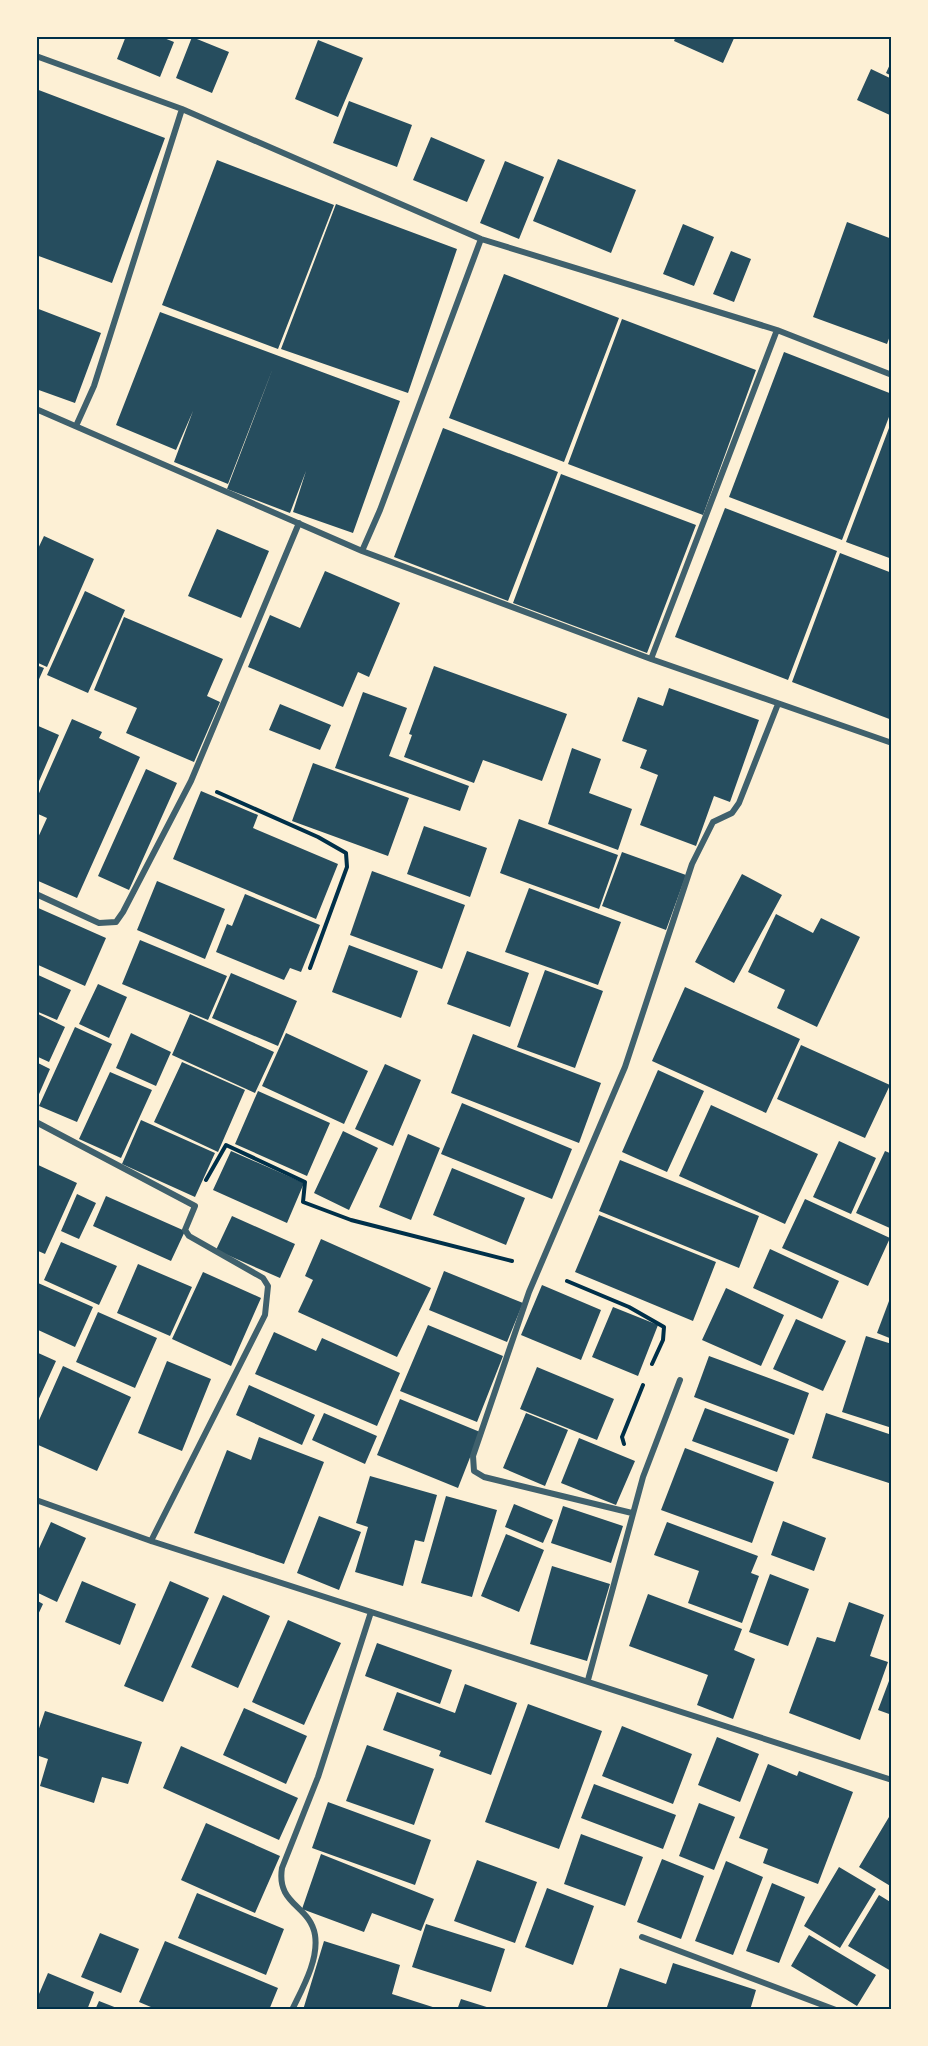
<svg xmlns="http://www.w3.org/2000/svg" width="928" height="2046" font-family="Ubuntu,sans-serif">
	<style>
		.building { fill: #264d5e }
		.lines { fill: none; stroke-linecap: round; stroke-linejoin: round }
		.path { stroke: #003049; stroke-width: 4 }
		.minor { stroke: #3f606c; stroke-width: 6 }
		.neatline { fill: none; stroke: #003049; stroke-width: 2 }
	</style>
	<rect width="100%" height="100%" fill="#fdf0d5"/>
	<path class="building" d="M126,36H159L174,42L160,77L117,59Z
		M676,36H735L723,63L674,41Z
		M192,37L229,52L212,93L176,78Z
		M318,40L363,58L338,117L295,99Z
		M892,60V76L886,73Z
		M871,69L892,79V116L857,100Z
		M36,89L165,138L112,283L36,255Z
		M349,101L412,125L397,167L333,143Z
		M431,137L485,160L467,202L413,180Z
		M558,159L636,190L611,253L533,221Z
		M217,160L334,205L278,349L162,305Z
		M505,161L544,177L519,239L480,223Z
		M336,204L457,249L408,393L281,349Z
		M847,222L892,239V330L887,344L813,317Z
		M683,224L714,237L694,286L663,274Z
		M731,251L751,259L734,302L713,294Z
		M504,274L619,318L564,462L449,418Z
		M36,308L101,333L75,403L36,389Z
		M160,312L400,401L353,533L293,512L306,471L290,513L227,489L273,368L228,484L174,462L193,411L176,450L116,425Z
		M622,319L756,370L703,515L568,464Z
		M784,352L892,394V409L842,540L729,497Z
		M892,420V559L846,542Z
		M443,428L558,472L508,601L394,557Z
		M561,474L696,525L647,653L513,603Z
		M725,508L837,551L788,680L675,637Z
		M217,529L269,551L241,618L188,596Z
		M44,536L94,559L47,667L36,662V553Z
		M840,553L892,573V720L792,682Z
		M325,571L400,603L369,677L358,672L343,707L248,667L270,615L300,628Z
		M85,591L125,610L88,693L47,675Z
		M124,617L223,659L207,696L220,702L194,762L126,733L137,708L94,690Z
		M36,665L44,668L36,686Z
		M434,666L567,714L542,781L483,760L474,783L404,757L412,735L409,734Z
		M669,688L759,720L730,802L714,796L696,846L640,825L658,775L640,768L647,750L622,741L638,697L663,706Z
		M363,692L407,708L389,756L469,786L460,811L335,768Z
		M280,704L331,725L320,750L269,730Z
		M72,719L102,732L99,738L140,757L77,898L36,880V842L47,818L36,813V800Z
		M36,725L59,735L36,788Z
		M572,748L601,759L589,793L632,809L618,850L548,824Z
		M313,763L409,798L388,856L292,821Z
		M146,769L177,783L129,890L98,876Z
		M201,791L258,815L253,828L338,864L316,919L173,859Z
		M519,819L618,855L599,909L500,873Z
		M424,826L487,848L470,897L407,874Z
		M622,852L686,875L666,930L602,906Z
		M372,871L465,905L442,969L350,935Z
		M742,874L782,895L734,983L695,962Z
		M157,881L225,909L205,959L137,930Z
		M529,888L621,922L598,985L505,952Z
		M245,894L320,925L301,972L290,968L284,980L216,952L227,924L232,926Z
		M36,907L106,938L85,986L36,964Z
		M776,914L813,933L821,918L860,937L817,1027L777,1008L785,990L748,972Z
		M140,940L227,976L208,1020L122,984Z
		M349,945L418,971L401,1018L332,992Z
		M467,951L529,973L510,1027L447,1004Z
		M545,970L603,991L575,1068L517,1047Z
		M231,973L297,1001L278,1046L212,1018Z
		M36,974L71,990L57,1020L36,1011Z
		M98,984L127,997L109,1038L79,1024Z
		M685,987L800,1039L766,1113L652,1061Z
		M36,1013L65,1027L49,1062L36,1056Z
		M190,1014L274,1052L255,1093L172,1055Z
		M75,1027L112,1044L77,1122L39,1106Z
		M131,1033L171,1052L156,1086L116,1068Z
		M286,1033L368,1071L344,1124L262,1086Z
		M473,1034L601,1083L579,1143L451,1093Z
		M801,1045L890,1085L865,1138L777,1099Z
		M36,1062L50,1069L36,1101Z
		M182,1062L245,1090L218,1152L154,1122Z
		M385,1064L421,1080L393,1146L355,1129Z
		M658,1070L704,1091L667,1172L622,1152Z
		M110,1072L152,1090L121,1158L79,1139Z
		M258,1091L330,1123L307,1176L235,1144Z
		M462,1103L572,1149L552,1199L441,1154Z
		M711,1105L818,1154L785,1224L679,1176Z
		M141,1120L215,1153L195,1197L122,1164Z
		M343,1131L378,1148L349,1210L314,1193Z
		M408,1134L440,1148L411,1220L379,1207Z
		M839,1141L876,1158L851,1214L813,1197Z
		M231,1151L304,1183L287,1223L213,1190Z
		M885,1151L892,1154V1229L856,1213Z
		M620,1160L759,1216L739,1268L599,1211Z
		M36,1164L77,1183L45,1254L36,1250Z
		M452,1168L525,1198L506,1245L433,1215Z
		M77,1194L96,1203L79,1239L61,1231Z
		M106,1196L185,1231L171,1261L93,1226Z
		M805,1199L890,1238L868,1286L782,1248Z
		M599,1215L716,1262L693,1321L575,1272Z
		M232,1216L295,1244L280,1278L216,1250Z
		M321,1239L431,1288L397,1357L298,1312L313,1280L305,1276Z
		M61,1242L117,1266L99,1305L44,1280Z
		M770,1249L839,1281L822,1319L753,1288Z
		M138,1264L192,1287L170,1336L117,1313Z
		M444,1271L523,1303L507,1342L429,1310Z
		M203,1272L261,1298L231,1366L172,1339Z
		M38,1283L93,1307L75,1347L36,1329Z
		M542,1285L601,1310L581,1360L521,1335Z
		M726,1288L784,1315L761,1366L702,1340Z
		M892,1293V1339L877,1333Z
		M613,1307L658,1325L638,1376L592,1357Z
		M98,1312L157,1338L135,1388L76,1362Z
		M796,1319L846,1341L823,1391L773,1369Z
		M428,1325L503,1356L477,1422L400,1391Z
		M274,1332L316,1351L322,1338L400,1373L377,1426L255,1374Z
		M866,1336L892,1344V1428L842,1412Z
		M36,1352L56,1361L36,1405Z
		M709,1356L809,1393L794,1435L694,1397Z
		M167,1361L211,1379L182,1451L138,1433Z
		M63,1366L131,1397L97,1471L36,1444V1427Z
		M537,1367L614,1399L597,1440L520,1409Z
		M249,1385L315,1415L302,1445L236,1415Z
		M400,1399L480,1432L458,1488L377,1455Z
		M705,1408L789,1439L777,1472L692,1441Z
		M324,1413L377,1436L365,1464L312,1440Z
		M526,1413L568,1430L545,1486L503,1468Z
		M826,1413L892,1435V1484L812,1458Z
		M259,1437L324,1462L284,1564L194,1533L227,1450L251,1460Z
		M579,1438L635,1461L616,1505L561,1483Z
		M685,1448L774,1482L752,1543L661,1510Z
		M370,1476L437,1495L424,1542L415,1540L403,1586L355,1572L368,1527L356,1523Z
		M446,1496L497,1510L472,1597L421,1583Z
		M514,1504L553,1520L543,1543L505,1527Z
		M563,1506L623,1526L611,1563L551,1543Z
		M319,1516L361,1532L339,1590L297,1573Z
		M783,1521L826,1538L814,1571L771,1555Z
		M51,1522L86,1538L57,1602L36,1592V1555Z
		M667,1522L758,1556L751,1573L759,1576L742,1623L688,1603L699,1571L654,1555Z
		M506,1534L544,1550L519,1612L481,1596Z
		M552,1566L610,1584L587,1661L530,1644Z
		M770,1574L809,1589L788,1646L749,1632Z
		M82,1581L136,1604L120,1645L65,1622Z
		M170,1581L209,1598L163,1702L124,1686Z
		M648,1594L742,1629L734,1650L755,1659L733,1719L697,1705L708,1675L629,1646Z
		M223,1595L270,1616L238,1688L191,1667Z
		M36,1600L43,1604L36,1619Z
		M849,1602L884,1615L870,1656L888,1662L860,1740L789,1713L817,1637L835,1642Z
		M288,1620L341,1643L304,1725L252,1702Z
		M377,1643L452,1670L440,1704L365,1676Z
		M892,1673V1715L878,1710Z
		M465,1684L517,1703L491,1775L439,1756L441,1751L383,1730L397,1692L455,1713Z
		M528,1704L602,1731L559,1849L485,1822Z
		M244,1708L307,1736L286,1784L223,1755Z
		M45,1711L142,1742L128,1784L102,1777L94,1803L40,1786L48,1759L36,1755V1737Z
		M622,1726L692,1754L673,1804L602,1776Z
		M717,1737L759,1754L740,1802L698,1785Z
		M367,1745L434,1769L414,1825L346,1801Z
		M181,1746L298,1798L279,1840L163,1788Z
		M768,1764L797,1776L799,1771L853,1792L818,1884L763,1863L768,1849L739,1838Z
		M594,1784L676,1815L663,1849L581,1818Z
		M328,1802L431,1840L415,1885L312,1848Z
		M699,1803L735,1817L714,1870L679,1856Z
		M892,1812V1887L859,1867Z
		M206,1823L280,1856L255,1913L181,1880Z
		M581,1834L643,1857L625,1906L564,1884Z
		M321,1854L434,1899L421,1931L372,1913L364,1932L302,1909Z
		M662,1859L704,1876L681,1939L637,1922Z
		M477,1860L537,1882L515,1943L454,1921Z
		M726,1861L763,1877L733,1955L695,1941Z
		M839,1867L876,1889L840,1948L804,1926Z
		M772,1883L805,1897L779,1963L746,1951Z
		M547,1888L594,1906L573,1965L525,1947Z
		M197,1893L284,1929L266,1975L178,1938Z
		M879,1895L892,1903L891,1971L848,1946Z
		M426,1924L505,1949L491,1992L412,1967Z
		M100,1933L139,1949L121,1993L81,1977Z
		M809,1935L876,1975L857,2006L791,1966Z
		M165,1941L278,1988L269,2010H158L139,2002Z
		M324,1941L400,1965L392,1994L442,2010H303Z
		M673,1963L756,1990L750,2010H606L620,1968L666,1984Z
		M48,1973L94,1992L87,2010H36V2001Z
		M461,1999L493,2009V2010H457Z
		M99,2001L122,2010H95Z"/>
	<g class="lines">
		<path class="path" d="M217,792L318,837L346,853L347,867L310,968
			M206,1180L226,1145L305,1182L303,1202L351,1220L512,1261
			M567,1281L629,1307L664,1327L663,1340L652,1364
			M624,1444L622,1437L643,1385"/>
		<path class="minor" d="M36,56L182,109L481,239L777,330L892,375
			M36,409L362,551L651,659L892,743
			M76,426L94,386L182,109
			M362,551L380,510L481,239
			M651,659L777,330
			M36,894L99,923L116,922L123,912L191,781L299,523
			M36,1122L195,1206L185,1230L189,1236L263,1278L268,1286L265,1315L151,1541
			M36,1500L151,1541L892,1780
			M632,1513L484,1477L474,1471L473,1456L529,1292L625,1067L692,864L713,822L732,813L739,803L778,704
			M588,1680L643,1477L680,1380
			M642,1937L836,2010
			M292,2010C302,1989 319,1960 315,1935C310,1905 276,1905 282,1868L318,1777L371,1612"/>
	</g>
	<rect width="928" height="2046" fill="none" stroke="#fdf0d5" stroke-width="75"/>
	<rect x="38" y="38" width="852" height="1970" class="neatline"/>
</svg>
